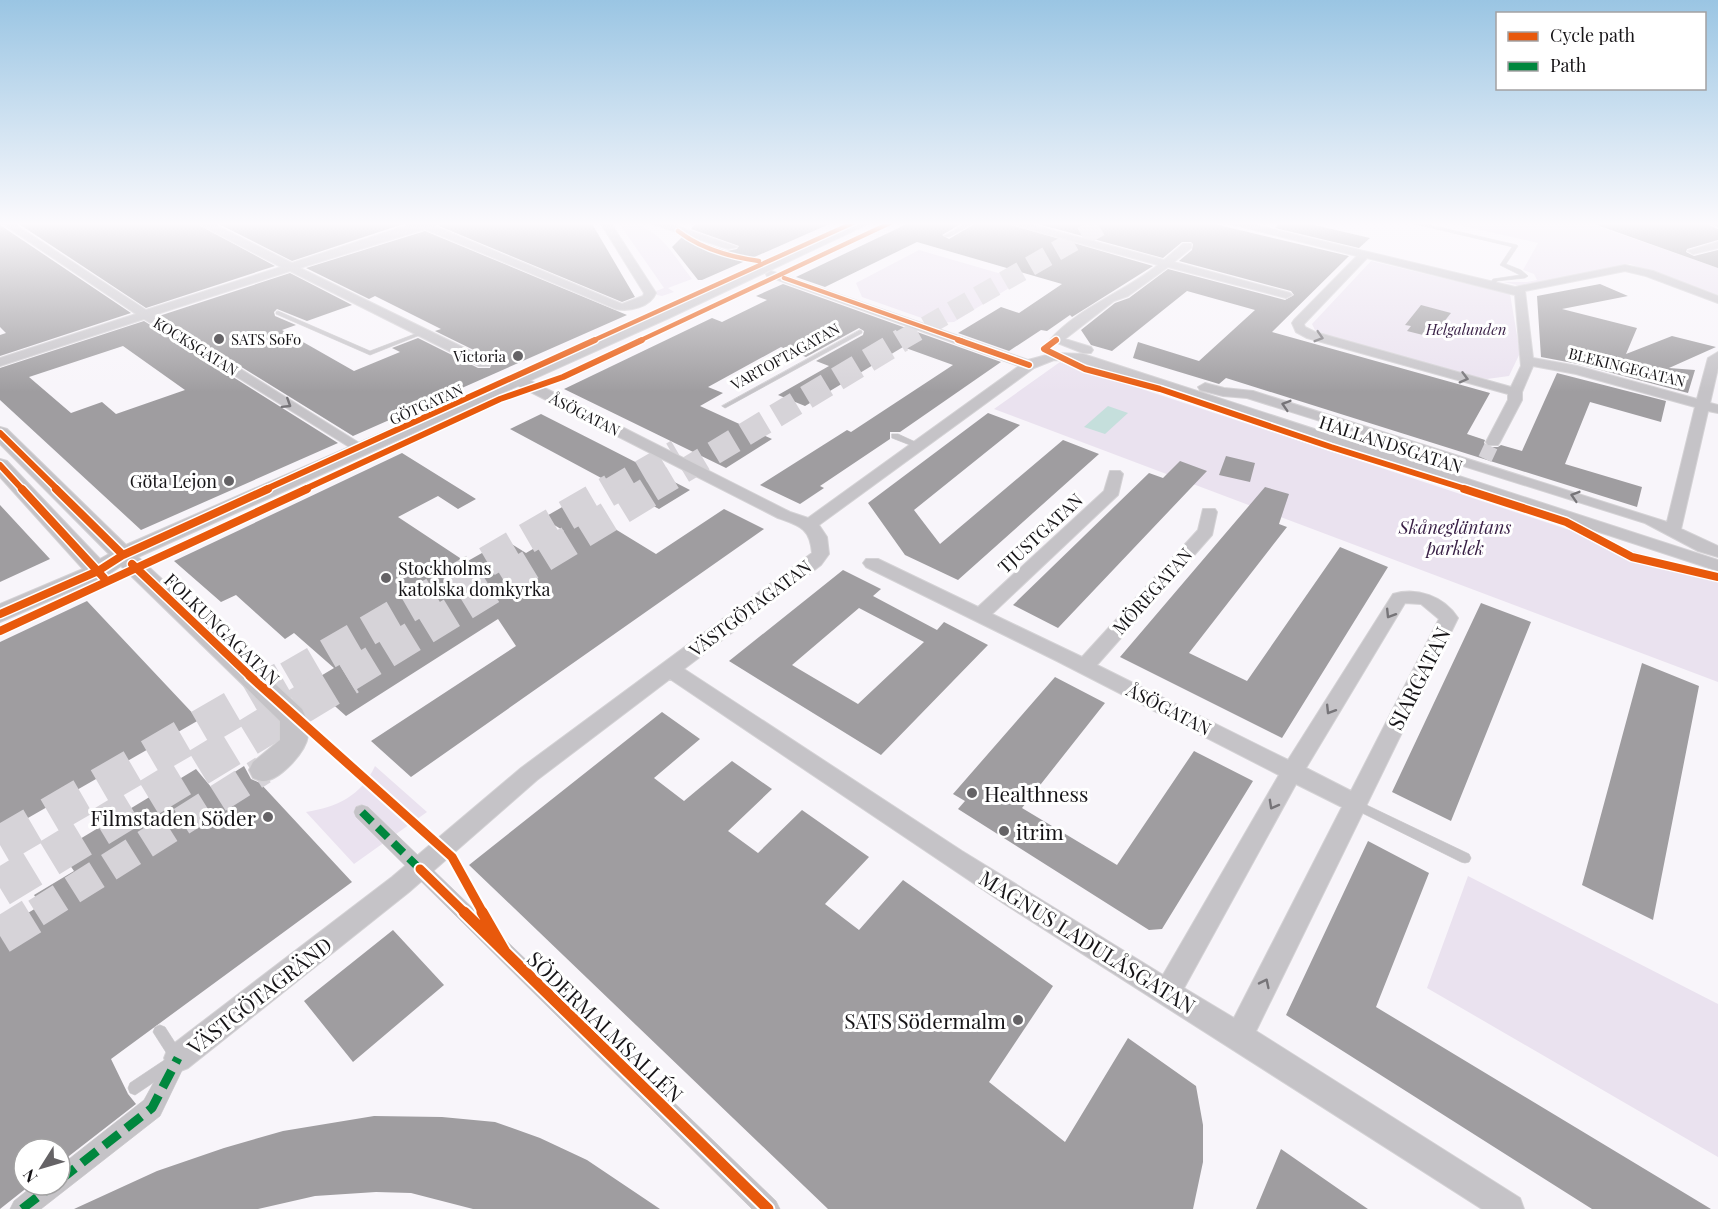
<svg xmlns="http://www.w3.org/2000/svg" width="1718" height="1209" font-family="'Playfair Display',serif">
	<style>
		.green { fill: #eae2ef }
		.water { fill: #c5dfdc }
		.building { fill: #9f9da0; fill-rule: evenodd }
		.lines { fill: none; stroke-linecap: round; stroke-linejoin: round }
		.minor-tunnel { stroke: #d6d3d8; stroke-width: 14; stroke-dasharray: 14 7; stroke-linecap: butt }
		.tertiary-tunnel-far1 { stroke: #d6d3d8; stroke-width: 29; stroke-dasharray: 29 14; stroke-linecap: butt }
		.tertiary-tunnel { stroke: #d6d3d8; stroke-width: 37; stroke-dasharray: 37 19; stroke-linecap: butt }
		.trunk-tunnel-far3 { stroke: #d6d3d8; stroke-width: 20; stroke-dasharray: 20 10; stroke-linecap: butt }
		.trunk-tunnel-far2 { stroke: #d6d3d8; stroke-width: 24; stroke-dasharray: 24 12; stroke-linecap: butt }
		.trunk-tunnel-far1 { stroke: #d6d3d8; stroke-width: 31; stroke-dasharray: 31 15; stroke-linecap: butt }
		.trunk-tunnel { stroke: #d6d3d8; stroke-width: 38; stroke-dasharray: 38 20; stroke-linecap: butt }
		.service-casing { stroke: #d4d2d5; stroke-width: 1 }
		.pedestrian-casing { stroke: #d4d2d5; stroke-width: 1 }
		.minor-casing { stroke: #d4d2d5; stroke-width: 2 }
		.tertiary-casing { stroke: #d4d2d5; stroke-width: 2 }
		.service { fill: #c5c3c7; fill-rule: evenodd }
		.pedestrian { fill: #c5c3c7; fill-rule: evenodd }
		.minor { fill: #c5c3c7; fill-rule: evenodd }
		.tertiary { fill: #c5c3c7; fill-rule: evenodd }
		.quiet-far1 { stroke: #00873e; stroke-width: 8; stroke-dasharray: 14 8; stroke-linecap: butt }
		.quiet { stroke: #00873e; stroke-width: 9; stroke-dasharray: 19 9; stroke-linecap: butt }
		.cycleway-far4-casing { stroke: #fff; stroke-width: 7 }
		.cycleway-far3-casing { stroke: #fff; stroke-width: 9 }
		.cycleway-far2-casing { stroke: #fff; stroke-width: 11 }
		.cycleway-far1-casing { stroke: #fff; stroke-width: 13 }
		.cycleway-casing { stroke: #fff; stroke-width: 15 }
		.cycleway-far4 { stroke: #e8590c; stroke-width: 4.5 }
		.cycleway-far3 { stroke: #e8590c; stroke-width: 6 }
		.cycleway-far2 { stroke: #e8590c; stroke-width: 8 }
		.cycleway-far1 { stroke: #e8590c; stroke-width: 9 }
		.cycleway { stroke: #e8590c; stroke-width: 11 }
		.oneway { stroke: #767478 }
		.poi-dot { fill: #656366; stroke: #fff; stroke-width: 2 }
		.labels { text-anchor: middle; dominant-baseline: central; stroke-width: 6; stroke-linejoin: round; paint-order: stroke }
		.far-park-label { font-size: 15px; font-style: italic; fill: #381f45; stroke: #fff }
		.far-poi-label { font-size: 15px; fill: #161417; stroke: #fff; text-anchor: start }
		.far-street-label { font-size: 15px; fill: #161417; stroke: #fff }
		.street-label { font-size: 18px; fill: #161417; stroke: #fff }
		.poi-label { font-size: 18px; fill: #161417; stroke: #fff; text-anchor: end }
		.park-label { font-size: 18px; font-style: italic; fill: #381f45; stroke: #fff }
		.near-street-label { font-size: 21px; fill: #161417; stroke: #fff }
		.near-poi-label { font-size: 21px; fill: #161417; stroke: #fff; text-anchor: start }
	</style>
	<rect width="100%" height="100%" fill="#f8f5fa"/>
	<path class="green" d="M618,222C657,222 670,251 692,279L668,288L674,292L662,296L657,295L656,291L664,288Z
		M1445,222H1585L1718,268V297L1630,264L1521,286L1504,282H1527L1537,280L1534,274L1523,270L1538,243Z
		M919,250L1022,280L954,322L936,323L862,297L856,283Z
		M1371,261L1510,294L1520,353L1509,376L1487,379L1468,375L1329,337L1315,330L1312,324Z
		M1060,362L1718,579V682L994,409Z
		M375,766L427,812L354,864L306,812C337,807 361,796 375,766Z
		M1468,876L1718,1004V1157L1427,988Z"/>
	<path class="water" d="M1108,406L1128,413L1105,434L1084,427Z"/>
	<path class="building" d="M16,222H193L275,266L146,308Z
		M215,222H409L292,261Z
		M443,222H591L635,297L622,302L439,226Z
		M697,222H834L702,280H698L672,247L683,236L727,251L737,249L739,246L691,229Z
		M911,222H964L942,235L949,239L978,222H1001L1153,266L1072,317L1070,315L1047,331L1041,330L1009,351L958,333L1001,307L1019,313L1062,284L917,242L825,287L796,277Z
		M1031,222H1206L1349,256L1272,332L1490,393L1467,434L1485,440L1484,443L1488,447H1498L1501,445L1522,451L1557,373L1666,401L1661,422L1590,402L1565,464L1642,487L1637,507L1226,378L1219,384L1133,358L1138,342L1199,361L1255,310L1187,291L1112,351L1091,345L1081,330L1115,303L1129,298L1168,269L1285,300L1294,295L1291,291L1179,261L1192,250L1193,244L1191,242H1182L1163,258Z
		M1281,222H1302L1370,238L1359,248L1275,228Z
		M1597,222H1699L1711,226L1718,229V240L1687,249L1686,252L1694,256L1718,250V268L1597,225Z
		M0,225L131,313L0,356V335L6,333L0,327Z
		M425,231L627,315L353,436L159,316L290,273L352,305L307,321L277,309L274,312L275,316L296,325L282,330L354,371L400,352L392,348L418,338L478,368H490L492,362L490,358L435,331L441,329L375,296L369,299L306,268Z
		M783,284L1001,362L900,432H890V439L820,486L824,488L800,504L760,485L847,430L851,432L953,365L903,347L805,406L778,395L829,366L816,361L863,335L864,331L859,328L806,357L781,347L708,387L723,393L700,406L772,439L726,468L564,389L712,318L722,322L767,300L756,296Z
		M1600,284L1628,296L1562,309L1637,328L1626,354L1672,336L1716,347L1669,368L1695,370L1688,393L1578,364L1541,357L1537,296Z
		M1421,305L1451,313L1435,333L1431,331L1427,336L1407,331L1411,326L1405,325Z
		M144,321L338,443L141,530L0,400V368ZM123,346L185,390L116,414L102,402L71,413L29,377Z
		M988,413L1020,425L914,510L940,544L1063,440L1099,454L958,580L905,555L868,503Z
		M541,414L608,448L690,490L659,509L510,429Z
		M402,453L476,499L458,509L438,496L398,517L466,562L505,540L526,553L564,531L543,518L571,502L656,554L724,509L764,529L411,777L371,741L516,646L498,619L346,716L309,683L334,668L294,633L285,639L236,595L221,602L174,561Z
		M1226,456L1255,463L1250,482L1219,475Z
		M1180,461L1207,471L1058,628L1013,605L1149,473L1163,478Z
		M1265,487L1289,494L1279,524L1287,527L1189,653L1247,681L1340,547L1388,567L1282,738L1120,657Z
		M0,505L50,559L0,582Z
		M843,570L881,589L873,596L937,630L944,622L988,645L881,755L729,661ZM859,608L924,642L858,704L792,665Z
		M87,601L199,720L0,834V642Z
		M1481,603L1531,622L1451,821L1392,792Z
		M1642,663L1699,686L1653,920L1582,885Z
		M1055,677L1105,703L1022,808L1117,865L1194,751L1253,781L1162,929L1149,930L958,809L965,801L953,794Z
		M662,712L700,739L654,778L684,801L732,761L772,789L728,831L758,853L802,810L869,857L825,904L859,930L903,880L1053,986L989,1082L1065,1142L1128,1038L1196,1086L1203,1125V1162L1193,1209H828L469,865Z
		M244,766L251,779L260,783L352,882L111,1059L128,1094L136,1104L60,1163V1149H24V1190L0,1209V930L41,905L34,895L74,871L60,851L196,769L211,787Z
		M1368,841L1429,873L1376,1007L1711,1209H1592L1286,1015Z
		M393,930L444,985L353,1062L304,1001Z
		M374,1116L442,1117L495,1122L540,1138L587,1160L660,1209H473L411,1193L376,1192L315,1196L258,1209H74L157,1171L224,1148L283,1131Z
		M1281,1149L1343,1192L1368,1209H1256Z"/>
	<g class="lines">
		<path class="minor-tunnel" d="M1485,459L1493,442"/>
		<path class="tertiary-tunnel-far1" d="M36,913L263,770"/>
		<path class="tertiary-tunnel" d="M0,936L39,912"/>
		<path class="trunk-tunnel-far3" d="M900,341L1107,222"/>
		<path class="trunk-tunnel-far2" d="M610,490L677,451
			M652,490L902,340"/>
		<path class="trunk-tunnel-far1" d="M288,677L612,489
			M347,677L654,489"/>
		<path class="trunk-tunnel" d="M0,845L291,676
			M0,888L349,676"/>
		<g class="service-casing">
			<path id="service" d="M969,222H976L949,237L944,236Z
				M1406,222H1417L1517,245L1518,246L1506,264L1521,270L1528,276L1525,278L1497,281L1494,286H1490L1489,285L1493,279L1520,275L1500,265L1512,247Z
				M278,311L370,351L420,332L425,333L370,355L276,314V312Z
				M860,330L862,331V333L727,407L725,408L722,406Z
				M892,434H898L922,445L918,447H915L892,438Z
				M1354,799L1469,854L1471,858L1469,862L1465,863L1461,862L1350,807L1348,804L1350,801Z
				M160,1025L165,1027L183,1055L181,1060L176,1062L175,1068L135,1095L130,1093L128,1088L130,1083L169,1057L153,1032L155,1027Z"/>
		</g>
		<g class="pedestrian-casing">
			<path id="pedestrian" d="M362,805L368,807L776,1201L780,1209H752L356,817L354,812L356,807Z
				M178,1048L185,1051L188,1058L160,1116L41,1209H10L14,1201L34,1185H60V1166L144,1100L171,1051Z"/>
		</g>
		<g class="minor-casing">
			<path id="minor" d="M0,222H11L146,310L281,267L195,222H209L292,263L418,222H441L434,226L622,304L643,296L644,293L600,222H610L656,293C650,307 630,312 616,309L425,229L300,268L489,360L490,363L489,366H479L290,271L154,315L364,446L366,449L364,452L359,453L144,319L0,366V358L136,314Z
				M647,222H664L737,247L728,249Z
				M1003,222H1021L1164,260L1183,244H1191V248L1174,262L1290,293L1292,295L1286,298L1168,267L1128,296L1114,301L1065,339L1091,347L1093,350L1091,353H1083L1050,340C1076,309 1126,291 1158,265Z
				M1223,222H1242L1515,287L1625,265L1653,271L1718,296V303L1646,276L1625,271L1525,291L1533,358L1577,366L1697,399L1708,358L1718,352V368L1710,403L1718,405V413L1708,411L1681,529L1718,546V557L1698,551L1645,523L1247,398L1223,396L1200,390L1198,387L1205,383L1224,388L1253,391L1667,522L1695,407L1576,374L1533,366L1522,392V400L1500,442L1498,445H1488L1486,442L1508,400V394L1307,338L1296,332L1292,323L1294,320L1357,256ZM1367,258L1515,295L1521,366L1511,387L1315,332L1305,327L1304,324Z
				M1707,222H1718V227Z
				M1718,242V248L1693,254L1688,251Z
				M771,271L1028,360L1054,353L1083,354L1718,560V571L1077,361L1054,360L1034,368L819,525L827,537L829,554L821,565L684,669L962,851L1163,975L1279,775L1057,661L866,567L863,563L866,559H878L978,607L1104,491L1110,471H1120L1123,474L1118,495L992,614L1082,657L1198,530L1203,509H1215L1217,512L1212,535L1097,665L1288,760L1393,594C1417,587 1444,596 1458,618L1256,1031L1520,1198L1524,1209H1482L1003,903L670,679L537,780L409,892L188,1068L178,1072L168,1068L164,1058L168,1048L392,877L521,768L812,553C810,528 800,526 778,518L511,382L509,379L511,376H521L790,512L808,518L1019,366L767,276L766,274ZM1405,603L1421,604L1439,619L1351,791L1306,768ZM1296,784L1342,807L1234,1018L1184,988Z"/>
		</g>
		<g class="tertiary-casing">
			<path id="tertiary" d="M854,222H872L669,318L138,557L302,709C306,717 310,726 308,736C306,752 279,782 262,781C259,781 256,779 253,778L249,770L253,762L280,740V721L121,566L106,576L0,622V604L83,569L0,477V459L7,461L100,559L109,554L0,444V427L7,429L126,545L657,312Z"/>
		</g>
		<use href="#service" class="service"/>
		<use href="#pedestrian" class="pedestrian"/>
		<use href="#minor" class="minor"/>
		<use href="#tertiary" class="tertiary"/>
		<path class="quiet-far1" d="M362,812L422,871"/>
		<path class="quiet" d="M60,1180L152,1108L178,1058
			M22,1209L53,1185"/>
		<g class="cycleway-far4-casing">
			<path id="cycleway-far4" d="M678,231C701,249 730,257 759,261
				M784,278L963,341
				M592,341L855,222
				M639,341L892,222
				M1054,341L1056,340"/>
		</g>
		<g class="cycleway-far3-casing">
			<path id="cycleway-far3" d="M958,340L1029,365
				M1056,340L1044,349L1085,369L1160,389L1331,447L1469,490
				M0,433L58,490
				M0,465L23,490
				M264,490L595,340
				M303,490L500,399L563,377L642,340"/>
		</g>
		<g class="cycleway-far2-casing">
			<path id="cycleway-far2" d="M22,489L104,578
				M56,489L123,555
				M1464,489L1566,522L1632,557L1718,577
				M132,564L251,677
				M0,614L98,571L123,555L268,489
				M0,631L307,489"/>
		</g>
		<g class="cycleway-far1-casing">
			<path id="cycleway-far1" d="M250,676L452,857L483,913
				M420,869L465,913"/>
		</g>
		<g class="cycleway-casing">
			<path id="cycleway" d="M464,912L768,1209
				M482,912L505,952"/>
		</g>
		<use href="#cycleway-far4" class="cycleway-far4"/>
		<use href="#cycleway-far3" class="cycleway-far3"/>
		<use href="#cycleway-far2" class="cycleway-far2"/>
		<use href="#cycleway-far1" class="cycleway-far1"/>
		<use href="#cycleway" class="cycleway"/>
	</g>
	<defs><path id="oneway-chevron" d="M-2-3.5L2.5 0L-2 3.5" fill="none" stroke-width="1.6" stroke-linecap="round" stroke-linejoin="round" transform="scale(1.5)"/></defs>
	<g class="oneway">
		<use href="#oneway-chevron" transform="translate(1319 337) rotate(17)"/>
		<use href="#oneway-chevron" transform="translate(1464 378) rotate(15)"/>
		<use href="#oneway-chevron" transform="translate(287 404) rotate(32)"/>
		<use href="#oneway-chevron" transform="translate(1286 405) rotate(-163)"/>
		<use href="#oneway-chevron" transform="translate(1575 496) rotate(-163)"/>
		<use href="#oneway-chevron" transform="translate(1390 614) rotate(122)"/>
		<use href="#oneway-chevron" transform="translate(1330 710) rotate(122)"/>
		<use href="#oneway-chevron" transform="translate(1273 805) rotate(119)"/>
		<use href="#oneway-chevron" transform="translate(1265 983) rotate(-64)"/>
	</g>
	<linearGradient id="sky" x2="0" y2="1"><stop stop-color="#9ac5e3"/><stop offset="0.57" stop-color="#fcfafd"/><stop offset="1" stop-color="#fcfafd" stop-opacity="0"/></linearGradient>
	<rect width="1718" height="392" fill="url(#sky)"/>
	<g class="poi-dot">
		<circle cx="219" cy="339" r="6"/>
		<circle cx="518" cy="356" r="6"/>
		<circle cx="229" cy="481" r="6"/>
		<circle cx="386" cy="578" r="6"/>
		<circle cx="972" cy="793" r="6"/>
		<circle cx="268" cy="817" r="6"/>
		<circle cx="1004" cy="831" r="6"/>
		<circle cx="1018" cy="1020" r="6"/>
	</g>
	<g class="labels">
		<g class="far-park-label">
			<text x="1466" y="329">Helgalunden</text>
		</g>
		<g class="far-poi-label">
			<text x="231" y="339">SATS SoFo</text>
			<text x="506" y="356" text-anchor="end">Victoria</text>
		</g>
		<g class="far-street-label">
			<text transform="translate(196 346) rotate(32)">KOCKSGATAN</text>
			<text transform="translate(785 356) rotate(-29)">VARTOFTAGATAN</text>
			<text transform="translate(1627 367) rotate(14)">BLEKINGEGATAN</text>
			<text transform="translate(426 404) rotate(-24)">GÖTGATAN</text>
			<text transform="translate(585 414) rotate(27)">ÅSÖGATAN</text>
		</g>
		<g class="street-label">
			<text transform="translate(1391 444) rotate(18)">HALLANDSGATAN</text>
			<text transform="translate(1040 533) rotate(-43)">TJUSTGATAN</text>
			<text transform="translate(1152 591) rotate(-48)">MÖREGATAN</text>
			<text transform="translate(750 608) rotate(-37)">VÄSTGÖTAGATAN</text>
			<text transform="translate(222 629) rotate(44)">FOLKUNGAGATAN</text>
			<text transform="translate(1169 709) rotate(27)">ÅSÖGATAN</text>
		</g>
		<g class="poi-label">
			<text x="217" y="481">Göta Lejon</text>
			<text x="398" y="568" text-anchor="start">Stockholms<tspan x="398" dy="21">katolska domkyrka</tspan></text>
		</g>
		<g class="park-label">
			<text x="1455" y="527">Skånegläntans<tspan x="1455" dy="21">parklek</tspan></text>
		</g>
		<g class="near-street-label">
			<text transform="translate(1418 678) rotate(-63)">SIARGATAN</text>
			<text transform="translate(1088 941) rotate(32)">MAGNUS LADULÅSGATAN</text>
			<text transform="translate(259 995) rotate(-38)">VÄSTGÖTAGRÄND</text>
			<text transform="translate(606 1026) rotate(44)">SÖDERMALMSALLÉN</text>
		</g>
		<g class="near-poi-label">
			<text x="984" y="793">Healthness</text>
			<text x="256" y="817" text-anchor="end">Filmstaden Söder</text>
			<text x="1016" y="831">itrim</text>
			<text x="1006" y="1020" text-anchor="end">SATS Södermalm</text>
		</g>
	</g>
	<rect x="1496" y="12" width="210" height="78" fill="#ffffff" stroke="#a2a1a2" stroke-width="1.5"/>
	<rect x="1508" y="32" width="30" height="9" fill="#e8590c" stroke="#a2a1a2" stroke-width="1.5"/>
	<text x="1550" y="42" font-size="18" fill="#161417">Cycle path</text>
	<rect x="1508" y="62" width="30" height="9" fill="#00873e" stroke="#a2a1a2" stroke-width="1.5"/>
	<text x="1550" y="72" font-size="18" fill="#161417">Path</text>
	<g transform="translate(42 1167) rotate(233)"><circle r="28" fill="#ffffff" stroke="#a2a1a2" stroke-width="1.5"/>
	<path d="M0-4.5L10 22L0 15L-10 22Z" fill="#656366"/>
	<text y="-9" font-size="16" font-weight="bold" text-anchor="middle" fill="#161417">N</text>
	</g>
</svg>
